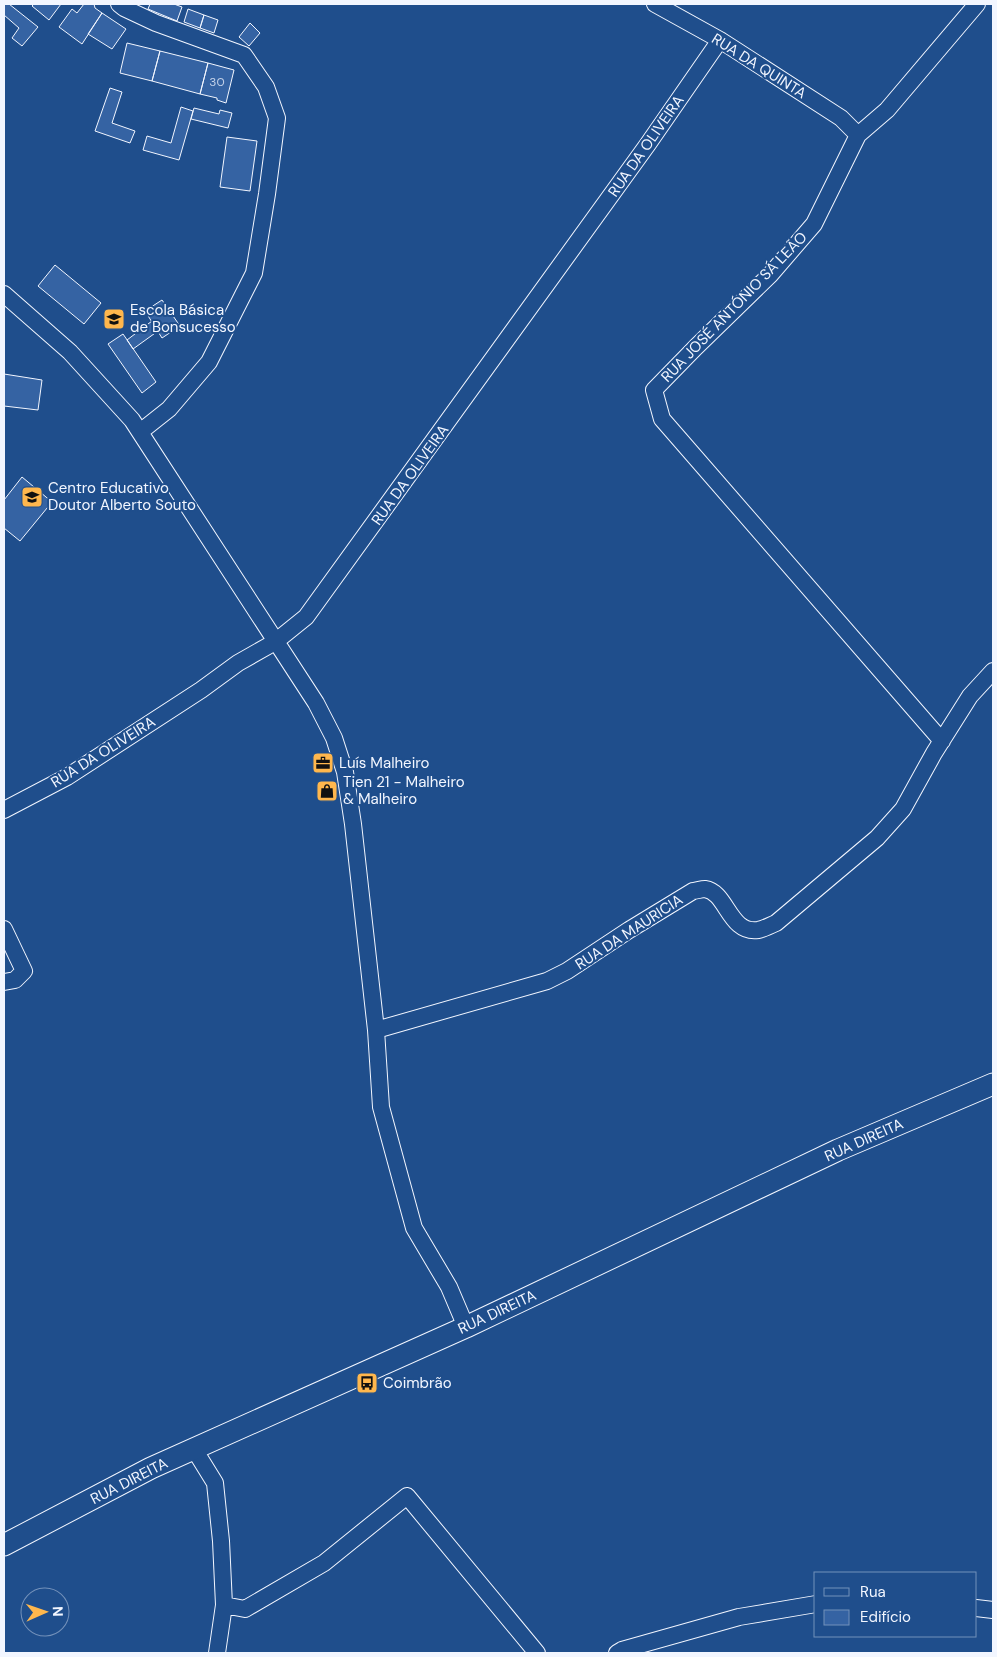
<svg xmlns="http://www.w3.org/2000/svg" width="997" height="1657" font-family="'DM Sans',sans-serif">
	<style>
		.building { fill: #3563a3; stroke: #f2f6ff }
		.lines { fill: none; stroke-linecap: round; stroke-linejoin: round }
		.minor-casing { stroke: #f2f6ff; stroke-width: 18 }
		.major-casing { stroke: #f2f6ff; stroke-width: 23 }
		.minor { stroke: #1f4e8c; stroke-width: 16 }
		.major { stroke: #1f4e8c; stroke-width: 21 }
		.labels { text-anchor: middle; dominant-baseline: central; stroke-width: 4; stroke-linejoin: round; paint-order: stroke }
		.number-label { font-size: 12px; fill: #c3d1e8 }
		.street-label { font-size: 15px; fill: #f2f6ff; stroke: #1f4e8c }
		.poi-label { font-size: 15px; fill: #f2f6ff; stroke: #1f4e8c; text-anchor: start }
	</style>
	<rect width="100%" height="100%" fill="#1f4e8c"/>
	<path class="building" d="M4,4H9L38,27L22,46L12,38L19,28L4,15Z
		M34,4H61L49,20L32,6Z
		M84,4H94L95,8L102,13L82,44L59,27L72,9L77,13Z
		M150,4H174L182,7L177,21L148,9Z
		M188,9L204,15L200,28L184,22Z
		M102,13L126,29L112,49L88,34Z
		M204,15L218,20L214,33L200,28Z
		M250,23L260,33L249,46L239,37Z
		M127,43L160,51L152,81L120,73Z
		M160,51L208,63L200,94L152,81Z
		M208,63L234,70L226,103L217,100V98L200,94Z
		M110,88L122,92L112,123L135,131L130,143L95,131Z
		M181,107L193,111L179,160L143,150L147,136L171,143Z
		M194,108L219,114L220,110L232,113L228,128L191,119Z
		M227,137L257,141L250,191L220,187Z
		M55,265L101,303L84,324L38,286Z
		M162,300L180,326L162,338L145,311Z
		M152,321L158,331L133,349L127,340Z
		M123,334L156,382L142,393L108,344Z
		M4,374L42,380L38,410L4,406Z
		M22,477L52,502L20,541L4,528V500Z"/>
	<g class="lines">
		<g class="minor-casing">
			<path id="minor" d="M119,4L124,8L156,23L244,55L266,87L277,118L267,194L254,273L209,362L169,409L140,432
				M655,4L720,40L841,118L858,135
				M4,294L70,352L132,420L316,703L334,738L345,772L353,824L376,1030L381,1107L414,1228L449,1287L466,1327
				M942,741L662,419L654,390L696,347L770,275L814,224L858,135L887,110L977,4
				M4,810L67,777L201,690L238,663L275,642L306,617L648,144L720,40
				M4,929L24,971L15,980L4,982
				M376,1030L547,981L567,971L629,930L693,891C696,891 701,889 705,889C727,892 729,934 758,930C764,929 771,925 776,923L877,838L903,809L934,753L970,696L993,671
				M194,1449L215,1483L221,1541L224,1605L217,1653
				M224,1605L245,1609L324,1563L407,1496L537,1653
				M976,1608L993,1610
				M617,1653L622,1650L739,1617L816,1604"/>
		</g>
		<g class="major-casing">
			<path id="major" d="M4,1545L151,1468L466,1327L838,1150L993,1084"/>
		</g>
		<use href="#minor" class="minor"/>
		<use href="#major" class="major"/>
	</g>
	<defs>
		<g id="school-square" transform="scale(1.125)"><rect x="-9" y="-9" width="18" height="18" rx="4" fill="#ffb74d" stroke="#1f4e8c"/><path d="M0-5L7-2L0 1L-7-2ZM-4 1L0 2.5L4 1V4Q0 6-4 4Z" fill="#111"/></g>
		<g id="office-square" transform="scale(1.125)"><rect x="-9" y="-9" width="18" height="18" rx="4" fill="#ffb74d" stroke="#1f4e8c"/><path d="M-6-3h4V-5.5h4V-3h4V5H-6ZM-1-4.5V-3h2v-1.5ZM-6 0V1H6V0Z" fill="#111"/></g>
		<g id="shop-square" transform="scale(1.125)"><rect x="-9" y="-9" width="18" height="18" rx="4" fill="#ffb74d" stroke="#1f4e8c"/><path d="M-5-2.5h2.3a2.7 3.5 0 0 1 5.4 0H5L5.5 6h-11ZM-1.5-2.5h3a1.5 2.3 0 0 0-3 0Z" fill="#111"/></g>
		<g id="bus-square" transform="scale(1.125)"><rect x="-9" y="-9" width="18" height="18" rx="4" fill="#ffb74d" stroke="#1f4e8c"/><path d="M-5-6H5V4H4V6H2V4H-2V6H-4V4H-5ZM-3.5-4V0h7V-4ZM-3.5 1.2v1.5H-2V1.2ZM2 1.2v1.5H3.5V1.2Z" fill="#111"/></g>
	</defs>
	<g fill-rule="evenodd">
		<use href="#school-square" x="114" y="319"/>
		<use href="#school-square" x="32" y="497"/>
		<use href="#office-square" x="323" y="763"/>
		<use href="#shop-square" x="327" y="791"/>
		<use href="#bus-square" x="367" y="1383"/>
	</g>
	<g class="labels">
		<g class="number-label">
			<text x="217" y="82">30</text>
		</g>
		<g class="street-label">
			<text transform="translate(759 66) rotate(32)">RUA DA QUINTA</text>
			<text transform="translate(646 146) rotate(-55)">RUA DA OLIVEIRA</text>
			<text transform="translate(734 307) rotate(-46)">RUA JOSÉ ANTÓNIO SÁ LEÃO</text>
			<text transform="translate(410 475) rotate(-54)">RUA DA OLIVEIRA</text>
			<text transform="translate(103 752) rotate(-32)">RUA DA OLIVEIRA</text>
			<text transform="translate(629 932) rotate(-33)">RUA DA MAURICIA</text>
			<text transform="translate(864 1140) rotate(-24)">RUA DIREITA</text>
			<text transform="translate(497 1312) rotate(-25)">RUA DIREITA</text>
			<text transform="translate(129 1481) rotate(-27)">RUA DIREITA</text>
		</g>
		<g class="poi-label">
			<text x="130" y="310">Escola Básica<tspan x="130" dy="17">de Bonsucesso</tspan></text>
			<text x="48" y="488">Centro Educativo<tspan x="48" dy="17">Doutor Alberto Souto</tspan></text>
			<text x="339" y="763">Luís Malheiro</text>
			<text x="343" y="782">Tien 21 - Malheiro<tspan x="343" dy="17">&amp; Malheiro</tspan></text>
			<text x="383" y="1383">Coimbrão</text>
		</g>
	</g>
	<rect width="997" height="1657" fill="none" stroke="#f2f6ff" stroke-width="10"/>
	<rect x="814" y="1572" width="162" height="65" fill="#1f4e8c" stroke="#7391ba"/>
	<rect x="824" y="1588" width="25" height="8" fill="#1f4e8c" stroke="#7391ba"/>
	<text x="860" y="1597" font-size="15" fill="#f2f6ff">Rua</text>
	<rect x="824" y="1610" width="25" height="15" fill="#3563a3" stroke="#7391ba"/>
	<text x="860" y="1622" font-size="15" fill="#f2f6ff">Edifício</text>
	<g transform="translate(45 1612) rotate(88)"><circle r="24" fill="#1f4e8c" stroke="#7391ba"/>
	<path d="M0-4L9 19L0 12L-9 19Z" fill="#ffb74d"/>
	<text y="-8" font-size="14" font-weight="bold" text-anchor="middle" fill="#f2f6ff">N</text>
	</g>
</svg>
